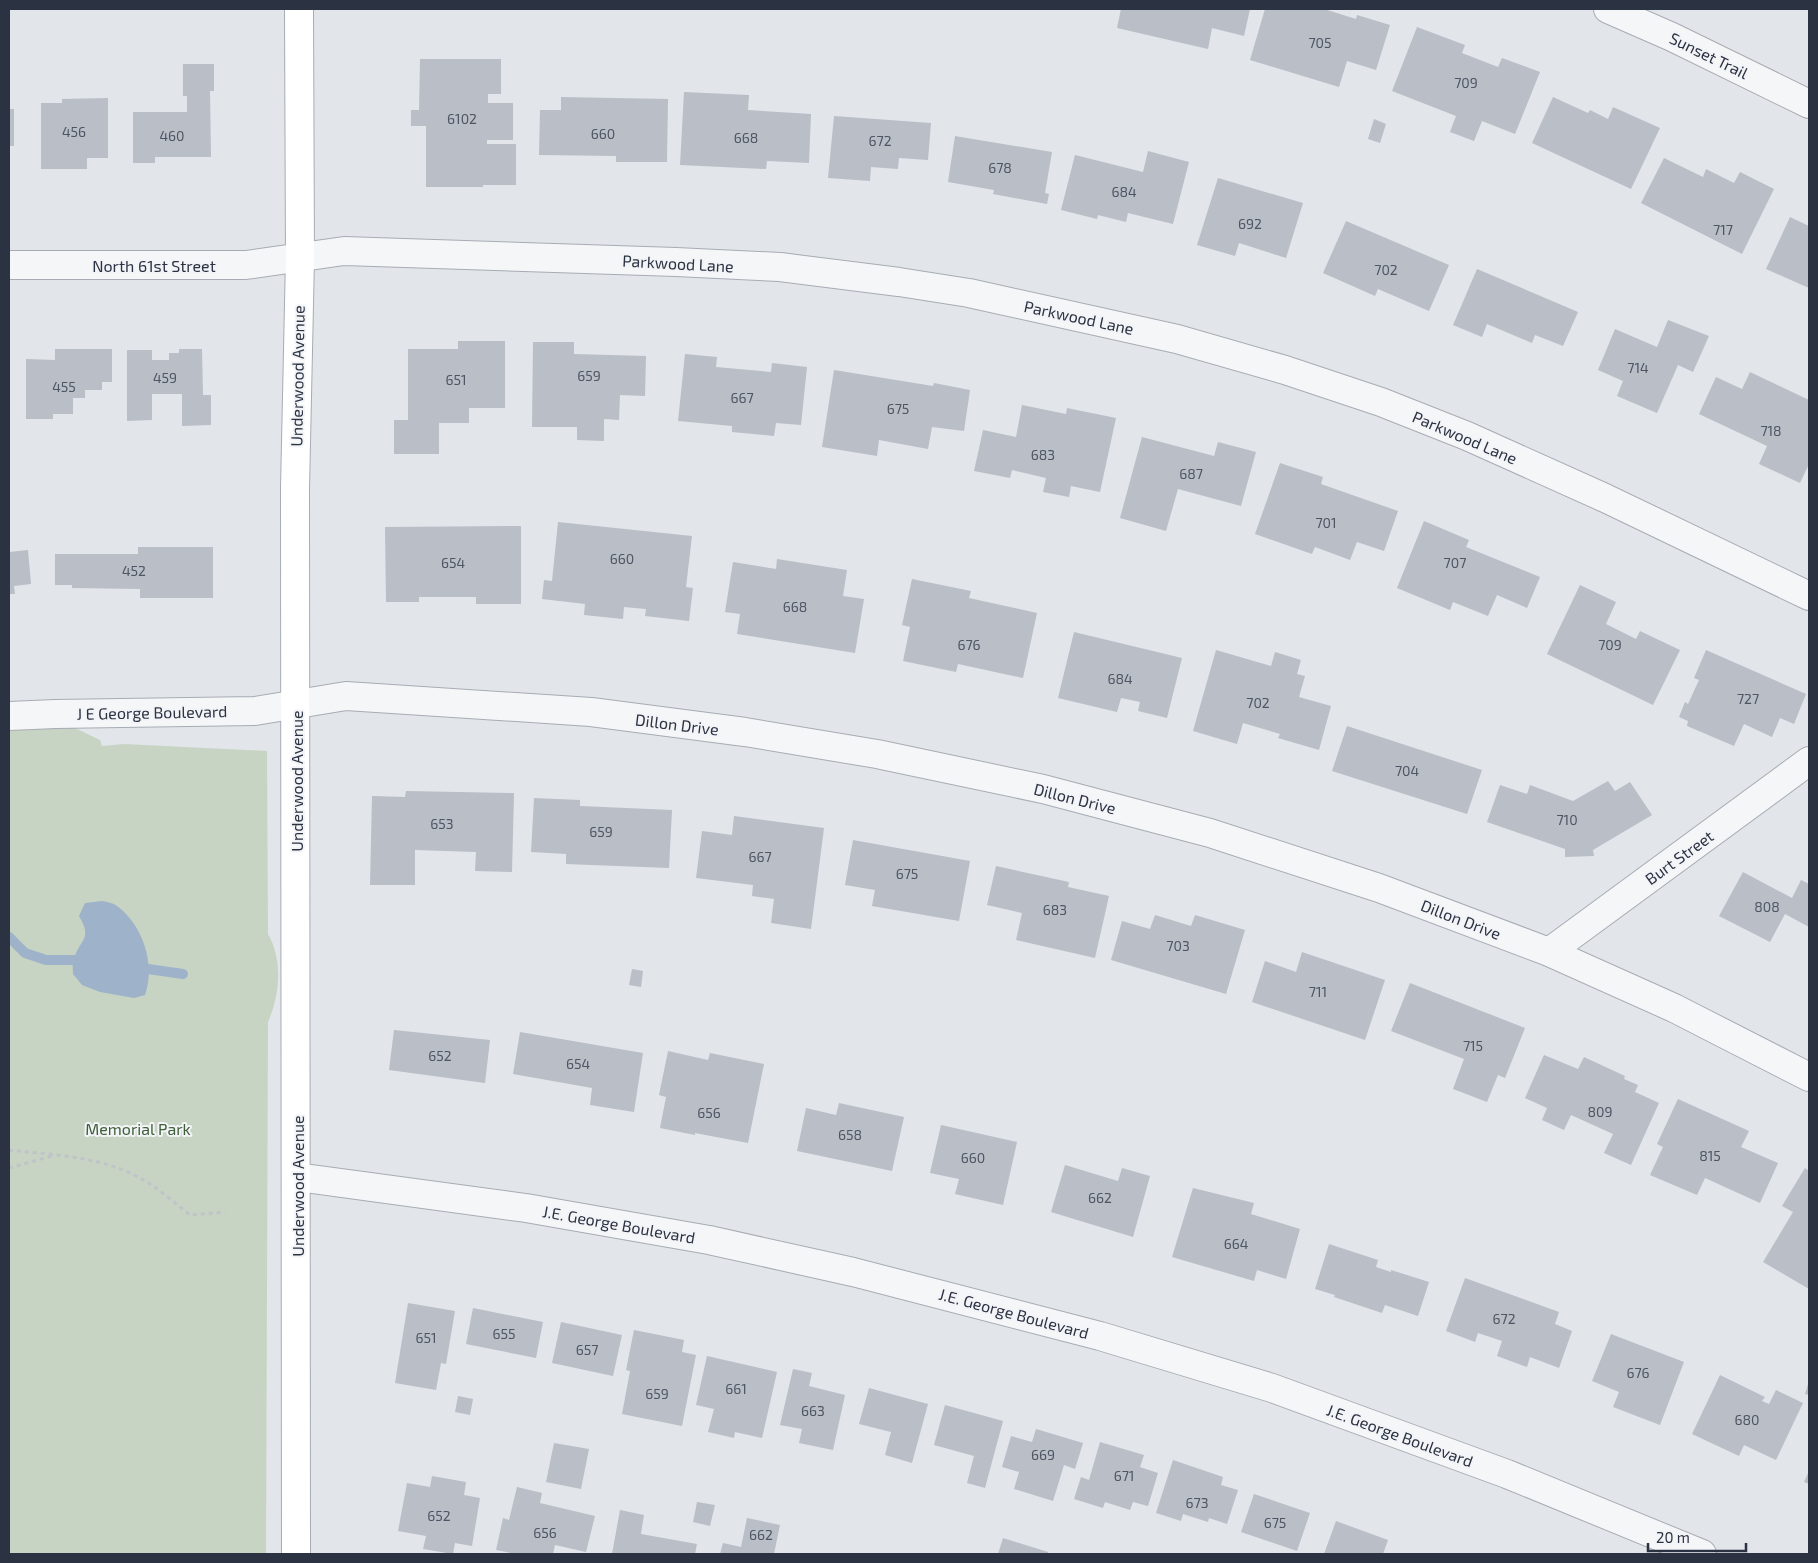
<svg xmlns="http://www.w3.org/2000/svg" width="1818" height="1563" font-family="'Exo 2',sans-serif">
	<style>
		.green { fill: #c7d4c3 }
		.water { fill: #9eb2c9 }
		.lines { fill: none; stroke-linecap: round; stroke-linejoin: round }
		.stream { stroke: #9eb2c9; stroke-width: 10 }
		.building { fill: #b9bec7 }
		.minor-casing { stroke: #a7acb4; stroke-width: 30 }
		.secondary-casing { stroke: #a7acb4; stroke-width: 30 }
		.path { stroke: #c0c3c9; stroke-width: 3; stroke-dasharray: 4 4; stroke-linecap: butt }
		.minor { stroke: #f5f6f8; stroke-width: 28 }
		.secondary { stroke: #fff; stroke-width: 28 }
		.labels { text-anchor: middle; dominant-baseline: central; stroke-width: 4; stroke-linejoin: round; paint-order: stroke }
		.number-label { font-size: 14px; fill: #4e5563 }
		.street-label { font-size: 16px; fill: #2b3242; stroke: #f2f4f7 }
		.park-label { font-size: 16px; fill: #3e5d38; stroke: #f2f4f7 }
	</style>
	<rect width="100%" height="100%" fill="#e2e5ea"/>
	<path class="green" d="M41,727H73L100,740L102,746L124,744L267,751L268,934C283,960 280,995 268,1022L266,1554H9V731Z"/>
	<path class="water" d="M102,901C107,902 113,903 117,906C143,925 156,965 145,995L134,998L100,992L82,985L73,974C73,969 72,963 74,958C82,937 92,939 79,916L85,903Z"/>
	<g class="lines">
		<path class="stream" d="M9,937L25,953L46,960H73
			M148,969L183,974"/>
	</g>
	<path class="building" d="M1121,9H1250L1244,36L1212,28L1208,49L1117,28Z
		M1265,9H1324L1356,19L1357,15L1390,25L1376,70L1347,61L1339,87L1250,60Z
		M1417,27L1465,45L1462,53L1498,67L1502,58L1540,72L1515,134L1482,121L1474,141L1450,132L1456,116L1392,91Z
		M420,59H501V94H488V103H513V140H487V144H516V185H483V187H426V126H411V110H419Z
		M183,64H214V91H210L211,157H155V163H133V112H187V96H183Z
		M684,92L749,95L748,110L811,114L809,163L767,161L766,169L680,165Z
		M561,97L668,99L667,162H616V156L539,155L540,110H561Z
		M1553,97L1588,113L1590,110L1608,119L1613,107L1660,128L1631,189L1532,143Z
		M108,98V158H87V169H41V103H62V99Z
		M9,109H14V146H9Z
		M834,116L931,123L928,160L899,158L898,169L871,167L870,181L828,178Z
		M1374,119L1386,124L1380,143L1368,139Z
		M955,136L1052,152L1045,193L1049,194L1047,204L993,194L994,190L948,182Z
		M1148,151L1189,162L1173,224L1128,213L1126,222L1098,215L1097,219L1061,210L1075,155L1143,172Z
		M1664,158L1703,177L1706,169L1734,183L1740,172L1774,189L1742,254L1641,203Z
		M1218,178L1303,203L1286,258L1239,243L1235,256L1197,245Z
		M1790,217L1809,226V288L1766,269Z
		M1346,221L1449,265L1429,311L1378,289L1375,296L1323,273Z
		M1477,269L1578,312L1563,346L1535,335L1532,343L1487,324L1482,337L1453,325Z
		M1668,320L1709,336L1693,372L1678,365L1657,413L1617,396L1623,381L1598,370L1615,329L1657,347Z
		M458,341H505V408H469V423H439V454H394V420H408V349H458Z
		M533,342H574V354L646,356L645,396L620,395L619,420L604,419V441L577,440V427H532Z
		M55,349H112V382H102V390H85V398H73V414H53V419H26V359L55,360Z
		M179,349H202L203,395H211V425L182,426V394H152V420L127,421V350H152V360H169V353H179Z
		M685,354L717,357L716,367L771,372L772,363L807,367L801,425L776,423L774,436L732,432V426L678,421Z
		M834,370L933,386L934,383L970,390L964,431L932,427L928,449L879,440L877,456L822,447Z
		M1750,372L1809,400V464L1800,483L1759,464L1767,446L1699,414L1716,377L1742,389Z
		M1022,405L1066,414L1067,408L1116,418L1100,492L1071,486L1069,497L1043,492L1046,478L1012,470L1010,478L974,471L983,430L1016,437Z
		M1142,437L1214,456L1218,442L1256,452L1241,506L1178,489L1166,531L1120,518Z
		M1280,463L1323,477L1321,484L1398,511L1384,551L1357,542L1350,560L1315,547L1312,554L1255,534Z
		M1424,521L1469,540L1466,547L1540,577L1527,608L1497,595L1488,616L1453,602L1450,610L1397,588Z
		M558,522L692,536L686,587L693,588L689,621L645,616L646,609L624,607L623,619L584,615L585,604L542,599L544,580L552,581Z
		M521,526V604H476V597H419V602H386L385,527Z
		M138,547H213V598H140V589L72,588V585H55V554H138Z
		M28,550L31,584L14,586L15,594H9V552Z
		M777,559L847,570L843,596L864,599L855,653L737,634L740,614L725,612L733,562L776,569Z
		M912,579L971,591L969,598L1037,613L1023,678L958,664L956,672L903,661L910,627L902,625Z
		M1580,585L1616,602L1606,624L1636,639L1640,631L1680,650L1653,705L1547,654Z
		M1074,632L1182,658L1167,718L1138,711L1140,702L1121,698L1117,712L1058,698Z
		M1216,650L1271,666L1275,652L1301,660L1297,674L1305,676L1299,697L1331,706L1319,750L1278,738L1280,734L1243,723L1237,744L1193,731Z
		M1706,650L1806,694L1794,724L1780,718L1772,737L1744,724L1734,746L1687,726L1688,721L1679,717L1685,702L1688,704L1699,680L1694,678Z
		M1347,726L1482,770L1467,814L1332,771Z
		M1608,781L1615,791L1630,782L1652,815L1593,850L1594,856L1565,857V849L1487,822L1500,785L1527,794L1530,785L1573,801Z
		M406,791L514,793L512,872L475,871L476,852L415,850V885H370L372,796L405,797Z
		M534,798L580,800V806L672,810L669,868L566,864V854L531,852Z
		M734,816L824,828L811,929L771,923L774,899L752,896L753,885L696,878L702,831L732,835Z
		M853,840L970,861L959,921L872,906L875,890L845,885Z
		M996,866L1069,882L1068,887L1109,896L1095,958L1016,940L1022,913L987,905Z
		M1743,872L1792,898L1801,880L1809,884V927L1785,914L1770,942L1719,916Z
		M1155,915L1191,926L1195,915L1245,930L1226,994L1111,960L1122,921L1150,929Z
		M1302,952L1385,980L1365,1040L1252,1002L1265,961L1296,972Z
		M632,969L643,971L641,987L629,985Z
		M1410,983L1525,1028L1505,1078L1498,1075L1487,1102L1453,1089L1464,1059L1391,1031Z
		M394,1030L490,1040L485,1083L389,1070Z
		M520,1032L643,1053L634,1112L590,1105L592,1088L513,1074Z
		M668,1051L708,1060L710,1053L764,1064L748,1143L695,1133V1135L660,1128L666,1097L659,1095Z
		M1544,1055L1578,1069L1584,1057L1625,1076L1624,1079L1638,1085L1635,1092L1659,1103L1631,1165L1604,1153L1613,1134L1571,1115L1564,1130L1542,1120L1547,1108L1525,1098Z
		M1678,1099L1749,1131L1741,1147L1778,1163L1760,1203L1705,1178L1697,1195L1650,1175L1663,1147L1657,1144Z
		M839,1103L904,1117L892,1171L797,1151L806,1108L836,1115Z
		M941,1125L1017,1142L1003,1205L955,1194L959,1179L930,1173Z
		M1065,1165L1118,1181L1122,1168L1150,1176L1133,1237L1051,1212Z
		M1805,1168L1809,1171V1289L1763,1262L1793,1212L1782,1206Z
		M1193,1188L1254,1203L1251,1214L1300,1229L1286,1279L1257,1270L1254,1281L1172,1257Z
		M1329,1244L1378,1260L1376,1267L1391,1272V1270L1429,1282L1418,1316L1385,1305L1382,1313L1334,1297L1335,1295L1315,1289Z
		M1465,1278L1559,1312L1555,1324L1572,1331L1559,1368L1530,1357L1527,1367L1497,1356L1502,1341L1478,1333L1475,1342L1446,1331Z
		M408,1303L455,1311L446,1364L441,1363L436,1390L395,1383Z
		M473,1308L543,1322L536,1358L466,1344Z
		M561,1322L622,1335L613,1376L552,1363Z
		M634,1330L684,1340L682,1352L696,1355L682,1426L622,1414L630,1371L626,1370Z
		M1611,1334L1684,1362L1660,1425L1613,1407L1619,1392L1592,1381Z
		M707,1356L777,1372L762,1438L735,1432L734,1438L708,1432L714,1409L696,1405Z
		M793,1369L812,1373L809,1386L845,1395L833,1450L799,1443L802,1429L780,1425Z
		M1720,1375L1765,1397L1762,1401L1769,1404L1776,1390L1803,1403L1776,1460L1744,1445L1739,1456L1692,1434Z
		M1809,1381V1395L1805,1394Z
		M869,1388L928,1404L912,1463L885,1455L891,1432L859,1424Z
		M458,1396L473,1399L470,1415L455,1412Z
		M945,1405L1003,1421L985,1488L967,1483L974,1456L934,1445Z
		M1036,1429L1083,1443L1075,1469L1064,1465L1053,1501L1014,1489L1019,1472L1002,1467L1011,1436L1032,1442Z
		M1100,1442L1144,1455L1140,1467L1158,1473L1148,1506L1133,1502L1130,1510L1105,1502L1103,1508L1074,1499L1081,1477L1089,1480Z
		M554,1443L589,1449L581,1489L546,1482Z
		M1173,1460L1223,1477L1221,1485L1238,1490L1227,1524L1209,1518L1208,1522L1183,1514L1181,1521L1156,1513Z
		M1809,1471V1484L1804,1482Z
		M432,1476L466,1482L464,1495L480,1498L472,1546L455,1543L453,1554L423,1549L426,1536L398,1531L407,1483L430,1487Z
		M517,1487L542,1493L540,1503L595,1516L586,1552L555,1545L553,1554H516L496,1550L503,1518L509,1520Z
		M1254,1494L1310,1513L1297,1551L1241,1532Z
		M697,1502L715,1505L710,1526L693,1522Z
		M620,1510L644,1515L641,1534L697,1544L695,1554H612Z
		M747,1518L780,1525L774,1554H720L723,1543L741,1547Z
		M1336,1521L1388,1540L1383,1554H1324Z
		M1003,1538L1048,1552V1554H998Z"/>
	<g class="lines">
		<g class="minor-casing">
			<path id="minor" d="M1608,9L1672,37L1809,104
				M9,265H246L344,251L676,262L780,267L899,282L969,293L1177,339L1285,370L1381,402L1467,436L1605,498L1809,596
				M9,716L55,714L255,711L346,696L591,712L745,732L877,754L1043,789L1210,833L1379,888L1549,952L1674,1008L1809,1077
				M1549,952L1809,761
				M297,1177L526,1208L709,1240L853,1272L1100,1336L1272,1388L1507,1474L1702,1554"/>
		</g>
		<g class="secondary-casing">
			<path id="secondary" d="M296,1554L295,489L300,258L299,9"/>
		</g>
		<path class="path" d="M9,1150C52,1155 101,1156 140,1178C158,1188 174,1202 190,1215L225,1212
			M9,1168L52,1156"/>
		<use href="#minor" class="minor"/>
		<use href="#secondary" class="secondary"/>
	</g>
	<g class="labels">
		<g class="number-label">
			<text x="1320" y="42">705</text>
			<text x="1466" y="82">709</text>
			<text x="462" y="118">6102</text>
			<text x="74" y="131">456</text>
			<text x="603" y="133">660</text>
			<text x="172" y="135">460</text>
			<text x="746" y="137">668</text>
			<text x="880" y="140">672</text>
			<text x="1000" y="167">678</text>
			<text x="1124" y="191">684</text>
			<text x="1250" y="223">692</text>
			<text x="1723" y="229">717</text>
			<text x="1386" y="269">702</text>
			<text x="1638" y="367">714</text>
			<text x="589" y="375">659</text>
			<text x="165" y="377">459</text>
			<text x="456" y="379">651</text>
			<text x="64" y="386">455</text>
			<text x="742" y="397">667</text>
			<text x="898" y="408">675</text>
			<text x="1771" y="430">718</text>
			<text x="1043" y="454">683</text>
			<text x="1191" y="473">687</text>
			<text x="1326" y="522">701</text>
			<text x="622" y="558">660</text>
			<text x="453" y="562">654</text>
			<text x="1455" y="562">707</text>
			<text x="134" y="570">452</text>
			<text x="795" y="606">668</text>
			<text x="969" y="644">676</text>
			<text x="1610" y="644">709</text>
			<text x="1120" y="678">684</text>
			<text x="1748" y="698">727</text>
			<text x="1258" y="702">702</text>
			<text x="1407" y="770">704</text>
			<text x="1567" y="819">710</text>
			<text x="442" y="823">653</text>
			<text x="601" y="831">659</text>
			<text x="760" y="856">667</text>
			<text x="907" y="873">675</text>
			<text x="1767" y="906">808</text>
			<text x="1055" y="909">683</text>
			<text x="1178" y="945">703</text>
			<text x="1318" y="991">711</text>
			<text x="1473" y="1045">715</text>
			<text x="440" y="1055">652</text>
			<text x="578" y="1063">654</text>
			<text x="1600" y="1111">809</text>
			<text x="709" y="1112">656</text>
			<text x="850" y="1134">658</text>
			<text x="1710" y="1155">815</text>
			<text x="973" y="1157">660</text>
			<text x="1100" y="1197">662</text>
			<text x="1236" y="1243">664</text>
			<text x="1504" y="1318">672</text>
			<text x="504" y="1333">655</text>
			<text x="426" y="1337">651</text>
			<text x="587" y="1349">657</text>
			<text x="1638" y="1372">676</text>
			<text x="736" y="1388">661</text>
			<text x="657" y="1393">659</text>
			<text x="813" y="1410">663</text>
			<text x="1747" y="1419">680</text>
			<text x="1043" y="1454">669</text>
			<text x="1124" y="1475">671</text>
			<text x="1197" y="1502">673</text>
			<text x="439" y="1515">652</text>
			<text x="1275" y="1522">675</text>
			<text x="545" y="1532">656</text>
			<text x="761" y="1534">662</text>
		</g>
		<g class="street-label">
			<text transform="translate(1709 55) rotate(26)">Sunset Trail</text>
			<text transform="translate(678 263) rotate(3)">Parkwood Lane</text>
			<text x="154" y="265">North 61st Street</text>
			<text transform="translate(1079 317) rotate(12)">Parkwood Lane</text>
			<text transform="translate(297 376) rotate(-89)">Underwood Avenue</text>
			<text transform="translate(1465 437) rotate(23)">Parkwood Lane</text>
			<text transform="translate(152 712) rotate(-1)">J E George Boulevard</text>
			<text transform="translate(677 724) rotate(7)">Dillon Drive</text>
			<text transform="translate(296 781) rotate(-90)">Underwood Avenue</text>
			<text transform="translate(1075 798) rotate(14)">Dillon Drive</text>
			<text transform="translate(1679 857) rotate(-36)">Burt Street</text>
			<text transform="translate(1461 919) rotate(21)">Dillon Drive</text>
			<text transform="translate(297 1186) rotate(-90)">Underwood Avenue</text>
			<text transform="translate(619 1224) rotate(10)">J.E. George Boulevard</text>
			<text transform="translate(1014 1313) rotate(15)">J.E. George Boulevard</text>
			<text transform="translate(1400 1435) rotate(20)">J.E. George Boulevard</text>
		</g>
		<g class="park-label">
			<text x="138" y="1128">Memorial Park</text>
		</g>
	</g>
	<rect width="1818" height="1563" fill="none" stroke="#2b3242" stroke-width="20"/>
	<path d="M1648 1543v8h98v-8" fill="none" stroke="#2b3242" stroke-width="2.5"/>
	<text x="1656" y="1543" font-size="15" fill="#2b3242" stroke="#f2f4f7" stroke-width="4" paint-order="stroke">20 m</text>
</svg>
